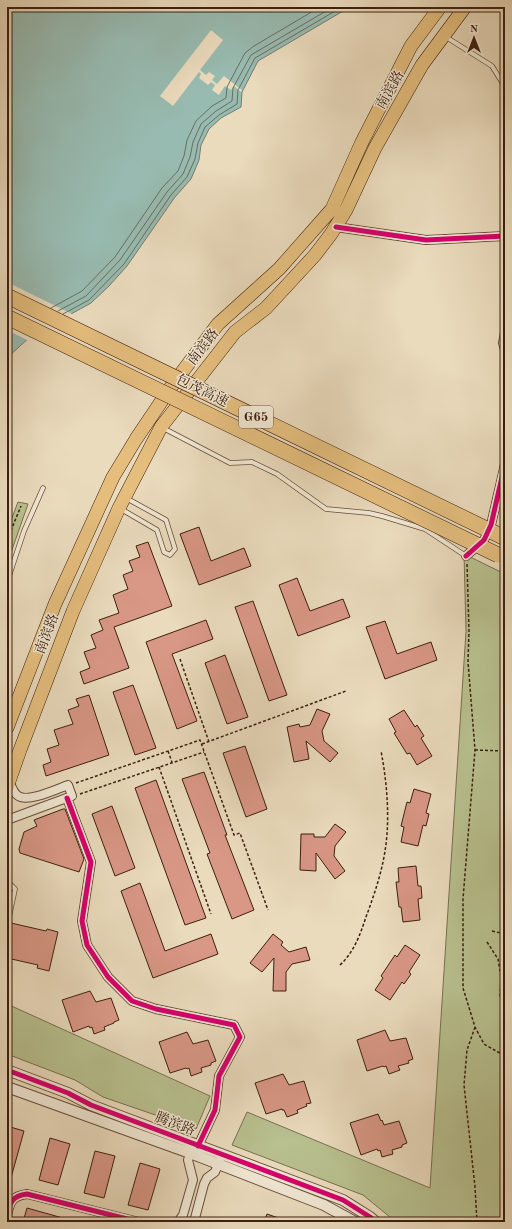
<svg xmlns="http://www.w3.org/2000/svg" width="512" height="1229" font-family="'Old Standard TT','Noto Serif SC',serif">
	<style>
		.green { fill: #b8c08f; stroke: #7a704f }
		.water { fill: #98bbb1; stroke: #747d70 }
		.pier { fill: #eadbbd }
		.lines { fill: none; stroke-linecap: round; stroke-linejoin: round }
		.shore { stroke: #6a6d60; stroke-width: 1 }
		.building { fill: #d99786; stroke: #3d1f0f }
		.service-casing { stroke: #684e3a; stroke-width: 5.5 }
		.minor-casing { stroke: #684e3a; stroke-width: 10 }
		.tertiary-casing { stroke: #684e3a; stroke-width: 12 }
		.primary-casing { stroke: #3d1f0f; stroke-width: 14 }
		.path { stroke: #3d1f0f; stroke-width: 1.5; stroke-dasharray: 3 2; stroke-linecap: butt }
		.service { stroke: #f1e8d4; stroke-width: 4 }
		.minor { stroke: #f1e8d4; stroke-width: 8 }
		.tertiary { stroke: #f1e8d4; stroke-width: 10 }
		.primary { stroke: #e5be7e; stroke-width: 13 }
		.motorway-bridge-casing { stroke: #3d1f0f; stroke-width: 16; stroke-linecap: butt }
		.motorway-bridge { stroke: #e5be7e; stroke-width: 15 }
		.cycleway-casing { stroke: #f1e8d4; stroke-width: 8 }
		.cycleway { stroke: #d6006c; stroke-width: 5 }
		.labels { text-anchor: middle; dominant-baseline: central; stroke-width: 3; stroke-linejoin: round; paint-order: stroke }
		.shield { fill: #f1e8d4; stroke: #735b4a; stroke-width: 1 }
		.shield-label { font-size: 13px; font-weight: bold; fill: #3d1f0f }
		.street-label { font-size: 14px; fill: #3d1f0f; stroke: #f1e8d4 }
	</style>
	<rect width="100%" height="100%" fill="#eadbbd"/>
	<filter id="stains"><feTurbulence type="fractalNoise" baseFrequency=".005" numOctaves="4"/><feColorMatrix values="0 0 0 0 .2 0 0 0 0 .09 0 0 0 0 .02 0 0 0 .5 -.17"/></filter>
	<radialGradient id="worn" r=".72"><stop offset=".6" stop-color="#630" stop-opacity="0"/><stop offset="1" stop-color="#630" stop-opacity=".3"/></radialGradient>
	<path class="green" d="M18,502L28,504L7,564V531Z
		M464,554L505,574V1222H396L363,1195L232,1145L247,1112L430,1188L466,631Z
		M7,1004L210,1096L196,1129L103,1097L75,1080L7,1054Z"/>
	<path class="water" d="M7,7H350L258,61L242,92L241,107L221,118L209,129L201,145L199,160L191,179L175,197L127,266L109,286L91,303L31,336L7,358Z"/>
	<path class="pier" d="M211,30L223,40L200,70L206,75L209,72L215,76L212,80L217,84L224,76L242,90L241,92L234,86L231,90L225,86L219,95L212,90L215,85L211,82L208,85L199,78L201,74L199,72L173,106L160,96Z
		M7,282L74,315L29,341L7,330Z"/>
	<g class="lines">
		<path class="shore" d="M51,308L82,291L115,257L162,188L178,171L184,156L187,140L196,121L212,106L226,98L227,87L237,68L245,53L254,46L320,7
			M58,311L86,296L120,260L167,192L183,174L190,157L193,142L201,124L216,111L232,101L233,88L251,55L333,7
			M63,314L89,300L124,264L171,195L187,177L195,159L198,143L205,127L219,115L237,104L238,90L255,58L342,7"/>
	</g>
	<path class="building" d="M199,527L211,561L244,548L251,566L199,585L180,534Z
		M148,542L172,606L114,627L129,668L84,684L80,672L90,668L84,652L96,648L91,635L103,630L99,620L119,613L113,595L128,589L123,575L133,571L129,561L140,557L136,546Z
		M297,578L310,611L343,599L350,617L298,636L279,585Z
		M253,601L287,695L269,701L235,607Z
		M206,620L213,639L172,654L197,721L177,729L146,642Z
		M385,621L397,654L431,642L437,660L385,679L366,627Z
		M225,655L248,717L227,724L205,663Z
		M133,685L156,748L135,755L113,692Z
		M89,695L109,755L46,776L43,765L51,762L47,749L59,745L54,730L73,724L68,710L79,706L76,699Z
		M317,709L330,714L322,731L324,741L338,753L330,762L306,741L309,759L294,762L287,727L299,724L300,727L310,725Z
		M404,710L415,727L417,725L424,736L421,738L432,756L417,765L410,753L407,754L394,733L396,732L389,719Z
		M245,746L267,809L246,817L223,753Z
		M204,772L227,835H225L254,910L232,919L207,854L210,853L182,779Z
		M156,780L206,918L185,925L135,788Z
		M414,789L431,794L426,813L429,814L426,826L423,825L418,846L401,842L404,827L401,826L407,802L410,803Z
		M112,806L135,868L115,876L92,814Z
		M63,809H65L84,859L79,872L20,853L19,849L24,832L37,826L34,820Z
		M335,824L346,832L335,846L334,856L345,871L335,879L316,853V871L300,870L301,834H314V837H325Z
		M416,866L418,886H421L422,898L418,899L420,920L403,922L401,907H399L396,882H399L398,868Z
		M140,883L165,951L211,934L218,954L153,978L121,891Z
		M11,923L46,931L47,929L58,932L49,971L37,968L38,965L7,958V929L10,928Z
		M273,934L283,942L281,945L289,952L306,947L310,960L292,964L286,972V991H273L274,958L262,972L250,963Z
		M405,945L420,955L409,972L411,974L404,984L402,982L390,1000L375,990L383,978L381,976L395,955L397,957Z
		M90,991L96,1002L111,998L119,1020L114,1022V1023L104,1027L105,1030L94,1034L92,1027L90,1028L89,1026L73,1032L62,1000Z
		M385,1030L390,1041L406,1038L413,1059L408,1061L409,1063L398,1066L400,1070L389,1074L386,1066L384,1067L383,1066L367,1071L357,1040Z
		M187,1032L193,1044L208,1040L216,1061L211,1063V1065L201,1068L202,1072L191,1076L189,1068L187,1069L186,1068L170,1073L159,1042Z
		M283,1074L289,1085L304,1081L311,1103L306,1104L307,1106L297,1110L298,1113L287,1117L284,1110H282V1109L266,1114L255,1083Z
		M378,1114L381,1121L382,1120L384,1125L399,1121L407,1143L402,1145V1147L392,1150L393,1154L382,1157L380,1150L378,1151L377,1149L361,1155L350,1123Z
		M7,1126L24,1131L9,1185H7Z
		M50,1138L70,1144L58,1185L39,1180Z
		M95,1151L115,1156L104,1198L84,1193Z
		M140,1163L160,1169L148,1210L128,1205Z
		M27,1208L70,1220L69,1222H23Z
		M267,1214L287,1221V1222H264Z"/>
	<g class="lines">
		<g class="service-casing">
			<path id="service" d="M446,37L492,66L505,87
				M163,428L230,463L252,462L277,474L326,509L369,513L382,516L425,529L466,556
				M121,509L157,530L164,552L170,555L175,549L166,520L126,498
				M7,582L24,531L43,488
				M7,881L15,889L7,926"/>
		</g>
		<g class="minor-casing">
			<path id="minor" d="M336,227L426,240L505,236
				M505,333L503,343L505,350
				M466,556L484,540L491,525L505,464
				M67,798L91,862L82,921L87,945L108,977L132,1001L156,1009L234,1025L240,1037L219,1076L215,1110L198,1146
				M7,820L72,796L68,785C57,789 26,804 17,795C13,792 11,785 9,781
				M7,1215C10,1202 12,1196 27,1194L139,1222
				M178,1222L183,1215L193,1180L188,1160L192,1148
				M194,1222L204,1184L207,1178L215,1172L220,1159"/>
		</g>
		<g class="tertiary-casing">
			<path id="tertiary" d="M7,1070L68,1093L91,1105L343,1200L370,1217L376,1222
				M7,1087L190,1153L324,1205L355,1222"/>
		</g>
		<g class="primary-casing">
			<path id="primary" d="M7,728L55,604L113,477L136,439L171,387L218,324L279,269L332,209L361,144L411,46L440,7
				M7,787L20,750L73,611L119,508L161,427L235,332L266,308L315,255L331,234L346,210L375,148L422,65L465,7"/>
		</g>
		<path class="path" d="M7,540L21,506
			M467,564L469,631L468,662L475,750L463,899V988L475,1027L484,1044L505,1056
			M180,659L209,742
			M202,744L346,691
			M475,750L505,751
			M168,751L172,762
			M159,767L211,914
			M76,783L200,740L234,835L240,833L268,910
			M80,794L204,752
			M492,931L505,934
			M487,942L498,959L501,977L500,998
			M340,965C354,952 360,935 366,917C376,890 385,863 387,834C389,807 386,777 381,751
			M475,1027L467,1050L464,1085L475,1187L477,1222"/>
		<use href="#service" class="service"/>
		<use href="#minor" class="minor"/>
		<use href="#tertiary" class="tertiary"/>
		<use href="#primary" class="primary"/>
		<g class="motorway-bridge-casing">
			<path id="motorway-bridge" d="M7,296L505,538
				M7,317L498,555"/>
		</g>
		<use href="#motorway-bridge" class="motorway-bridge"/>
		<g class="cycleway-casing">
			<path id="cycleway" d="M336,227L426,240L505,236
				M466,556L484,540L491,525L505,464
				M67,798L91,862L82,921L87,945L108,977L132,1001L156,1009L234,1025L240,1037L219,1076L215,1110L198,1146
				M7,1070L68,1093L91,1105L343,1200L370,1217L376,1222
				M7,1215C10,1202 12,1196 27,1194L139,1222"/>
		</g>
		<use href="#cycleway" class="cycleway"/>
	</g>
	<g class="labels">
		<rect class="shield" x="239" y="406" width="34" height="22" rx="3"/>
		<g class="shield-label">
			<text x="256" y="417">G65</text>
		</g>
		<g class="street-label">
			<text transform="translate(390 90) rotate(-60)">南滨路</text>
			<text transform="translate(203 347) rotate(-52)">南滨路</text>
			<text transform="translate(202 391) rotate(26)">包茂高速</text>
			<text transform="translate(47 634) rotate(-69)">南滨路</text>
			<text transform="translate(175 1124) rotate(21)">腾滨路</text>
		</g>
	</g>
	<rect width="512" height="1229" fill="none" stroke="#eadbbd" stroke-width="24"/>
	<rect x="8" y="8" width="496" height="1213" fill="none" stroke="#3d1f0f" stroke-width="2"/>
	<rect x="12" y="12" width="488" height="1205" fill="none" stroke="#3d1f0f"/>
	<g transform="translate(474 38)" stroke="#f1e8d4" stroke-width="3" paint-order="stroke">
	<path d="M0-3L7 15L0 10L-7 15Z" fill="#3d1f0f"/>
	<text y="-6" font-size="11" font-weight="bold" text-anchor="middle" fill="#3d1f0f">N</text>
	</g>
	<rect width="100%" height="100%" filter="url(#stains)"/>
	<rect width="100%" height="100%" fill="url(#worn)"/>
</svg>
